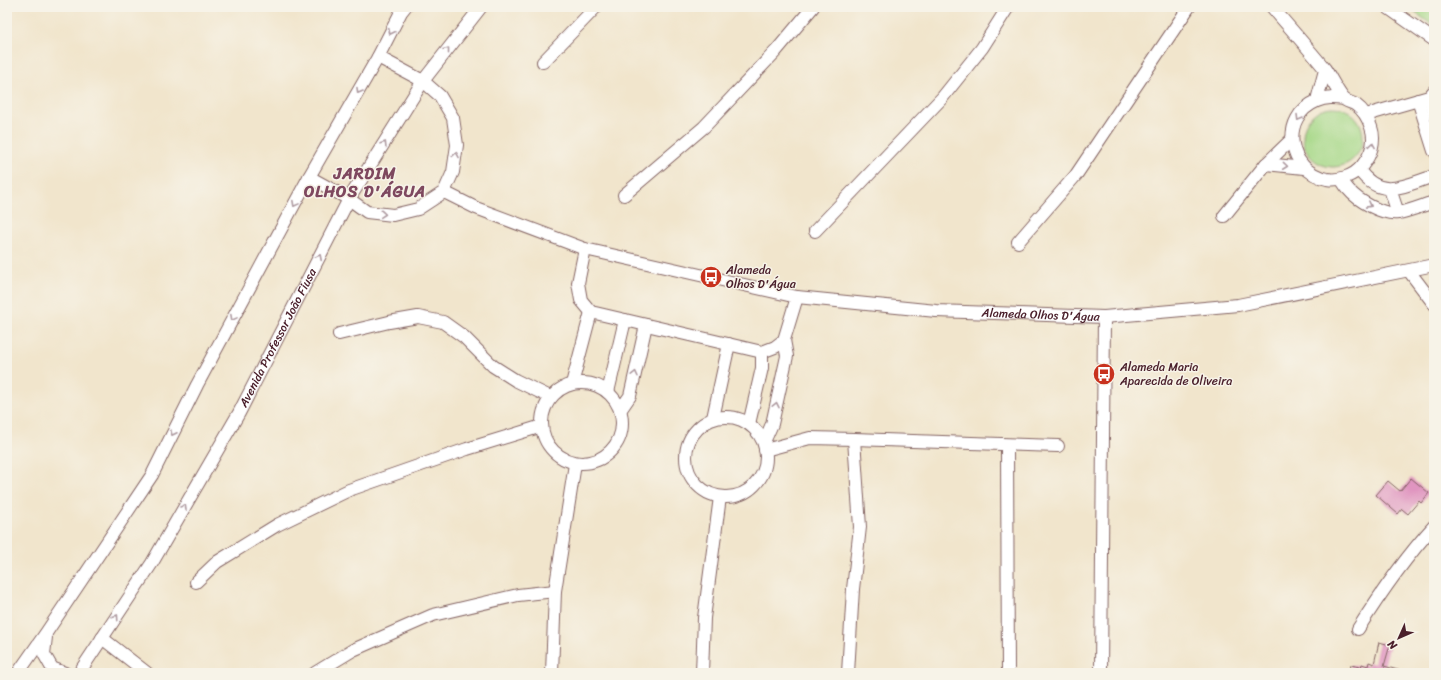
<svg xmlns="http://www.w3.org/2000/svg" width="1441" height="680" font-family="Sriracha,sans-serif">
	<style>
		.green { fill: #a6d887; stroke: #787c59 }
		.building { fill: #e095c0 }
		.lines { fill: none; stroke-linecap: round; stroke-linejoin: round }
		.minor-casing { stroke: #846463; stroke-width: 14 }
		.minor { stroke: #fff; stroke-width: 12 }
		.oneway { stroke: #ae9aa0 }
		.labels { text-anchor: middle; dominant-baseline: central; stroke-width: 3; stroke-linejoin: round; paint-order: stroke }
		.poi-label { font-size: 12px; fill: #4a1f2b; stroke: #f7f3e8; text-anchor: start }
		.street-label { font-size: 12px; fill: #4a1f2b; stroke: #f7f3e8 }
		.district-label { font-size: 16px; font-weight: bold; letter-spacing: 1px; fill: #7e485f; stroke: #f7f3e8 }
	</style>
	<rect width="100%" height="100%" fill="#f7f3e8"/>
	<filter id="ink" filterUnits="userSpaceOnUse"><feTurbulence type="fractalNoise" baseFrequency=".025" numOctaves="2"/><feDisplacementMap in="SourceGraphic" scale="8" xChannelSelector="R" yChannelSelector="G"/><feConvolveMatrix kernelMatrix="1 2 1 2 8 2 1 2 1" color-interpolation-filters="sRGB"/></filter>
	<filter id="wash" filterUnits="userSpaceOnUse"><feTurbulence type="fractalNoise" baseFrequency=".012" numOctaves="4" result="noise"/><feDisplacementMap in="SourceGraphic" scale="16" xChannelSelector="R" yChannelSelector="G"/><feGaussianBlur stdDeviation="0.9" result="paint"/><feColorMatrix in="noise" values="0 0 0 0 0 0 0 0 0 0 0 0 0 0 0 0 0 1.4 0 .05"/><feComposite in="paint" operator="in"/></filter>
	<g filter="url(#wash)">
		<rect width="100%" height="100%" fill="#f1e5cc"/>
		<path class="green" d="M1407,7H1434V26Z
			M1303 137a30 30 0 1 1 60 0a30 30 0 1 1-60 0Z"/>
		<g id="blocks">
			<path class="building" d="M1411,478L1429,493L1421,503L1419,501L1408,514L1402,509L1398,514L1376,495L1388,481L1400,491Z
				M1379,642L1390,645L1384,666L1408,673H1349L1351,665L1361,667L1362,664L1368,666L1369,662L1374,664Z"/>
		</g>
	</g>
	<g filter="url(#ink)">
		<use href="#blocks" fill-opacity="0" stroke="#846463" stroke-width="1"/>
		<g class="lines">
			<g class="minor-casing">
				<g id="minor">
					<path d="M1272,7C1289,27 1308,48 1325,69C1331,78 1336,89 1343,98C1346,102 1351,102 1356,105C1363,110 1368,118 1371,127C1376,141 1371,155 1362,166C1354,176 1339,181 1327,179C1287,171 1279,117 1317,101C1326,97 1335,98 1344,99"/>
					<path d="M1387,7L1434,40"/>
					<path d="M543,62L596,7"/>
					<path d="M1429,97L1434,113"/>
					<path d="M1317,100L1325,70"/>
					<path d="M1418,100L1434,151"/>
					<path d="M1366,115L1429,97L1434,91"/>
					<path d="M1266,164L1304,168"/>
					<path d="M1359,170C1381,201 1405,185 1434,176"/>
					<path d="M309,177L349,199L367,212L393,215L418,209L444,192L453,172L457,145L453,118L440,96L423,81L378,57"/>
					<path d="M1341,179C1343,182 1345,186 1348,189C1358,201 1382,215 1398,213C1407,212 1424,205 1434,202"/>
					<path d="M1390,189L1398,213"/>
					<path id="s1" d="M444,192L476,208L585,249L797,297L936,311L1104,317L1238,305L1434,265"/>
					<path d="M624,195L704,127L776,51L813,7"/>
					<path d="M1224,216L1266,164L1291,140"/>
					<path d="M815,231L942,98L982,48L1008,7"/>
					<path d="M1018,242L1076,175L1189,7"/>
					<path d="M585,249L578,283L581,300L591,312L762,352L775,347L784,340L797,297"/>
					<path d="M1409,271L1434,304"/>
					<path d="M339,334L389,322L418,317L443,322L464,337L493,366L515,380L550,397"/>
					<circle cx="582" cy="423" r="40"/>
					<path d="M572,384L591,312"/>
					<path d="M608,392L625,320"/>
					<path d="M621,409L630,396L646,325"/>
					<circle cx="726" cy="457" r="40"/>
					<path d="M713,418L729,344"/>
					<path d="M749,424L762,368V352"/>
					<path d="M764,442L772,424L787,356L784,340"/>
					<path d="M1007,445L1008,673"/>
					<path d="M765,450L810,438L854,439L1058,446"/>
					<path d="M196,582L217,562L277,525L349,490L467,449L542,426"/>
					<path d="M1358,629C1382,591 1404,559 1434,526"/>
					<path d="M46,637L44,654L52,668L65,673"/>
					<path d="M102,638L147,673"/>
					<path d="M18,673L46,633L152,475L197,385L309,177L378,57L401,12L405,7"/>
					<path id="s2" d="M79,673L152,563L239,413L349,199L423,81L481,7"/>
					<path d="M315,673L353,650L433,615L518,595L555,591"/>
					<path d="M552,673L555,591L575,464"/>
					<path d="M702,673L704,618L720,497"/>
					<path d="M848,673L853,589L860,527L854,439"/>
					<path d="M1101,673L1104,317"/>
				</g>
			</g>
			<use href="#minor" class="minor"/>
		</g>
		<defs><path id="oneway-chevron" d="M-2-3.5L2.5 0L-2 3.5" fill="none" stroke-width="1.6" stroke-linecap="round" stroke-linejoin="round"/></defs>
		<g class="oneway">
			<use href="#oneway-chevron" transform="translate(391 32) rotate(117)"/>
			<use href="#oneway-chevron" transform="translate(447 50) rotate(-52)"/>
			<use href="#oneway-chevron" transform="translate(359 91) rotate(120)"/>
			<use href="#oneway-chevron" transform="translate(1299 118) rotate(121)"/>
			<use href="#oneway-chevron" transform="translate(384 144) rotate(-58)"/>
			<use href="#oneway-chevron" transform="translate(1372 145) rotate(-81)"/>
			<use href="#oneway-chevron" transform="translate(456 155) rotate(-81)"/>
			<use href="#oneway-chevron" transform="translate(1285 166) rotate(6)"/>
			<use href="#oneway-chevron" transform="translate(295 204) rotate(118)"/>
			<use href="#oneway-chevron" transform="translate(1369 205) rotate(28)"/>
			<use href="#oneway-chevron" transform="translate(383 214) rotate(5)"/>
			<use href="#oneway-chevron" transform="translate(319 257) rotate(-63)"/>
			<use href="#oneway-chevron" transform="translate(233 318) rotate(118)"/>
			<use href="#oneway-chevron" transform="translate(635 374) rotate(-77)"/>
			<use href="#oneway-chevron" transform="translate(776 405) rotate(-78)"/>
			<use href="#oneway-chevron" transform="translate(173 433) rotate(116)"/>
			<use href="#oneway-chevron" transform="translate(184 507) rotate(-60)"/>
			<use href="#oneway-chevron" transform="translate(116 617) rotate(-56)"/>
		</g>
	</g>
	<defs>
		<g id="bus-disc" transform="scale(1.15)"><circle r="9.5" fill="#c8321e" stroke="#f7f3e8"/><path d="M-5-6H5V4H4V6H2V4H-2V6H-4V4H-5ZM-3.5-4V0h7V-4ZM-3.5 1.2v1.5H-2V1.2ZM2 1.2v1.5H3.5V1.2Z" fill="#fff"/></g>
	</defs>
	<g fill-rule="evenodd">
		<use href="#bus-disc" x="711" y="277"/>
		<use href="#bus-disc" x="1104" y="374"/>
	</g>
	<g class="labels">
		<g class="poi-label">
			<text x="726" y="270">Alameda<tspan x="726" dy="14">Olhos D'Água</tspan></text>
			<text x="1120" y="367">Alameda Maria<tspan x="1120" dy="14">Aparecida de Oliveira</tspan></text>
		</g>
		<g class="street-label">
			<text stroke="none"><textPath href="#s1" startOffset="614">Alameda Olhos D'Água</textPath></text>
			<text stroke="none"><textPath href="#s2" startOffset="390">Avenida Professor João Fiusa</textPath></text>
		</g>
		<g class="district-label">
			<text x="365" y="173">JARDIM<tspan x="365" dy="18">OLHOS D'ÁGUA</tspan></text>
		</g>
	</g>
	<rect width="1441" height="680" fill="none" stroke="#f7f3e8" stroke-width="24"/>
	<g transform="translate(1399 638) rotate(225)" stroke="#f7f3e8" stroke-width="3" paint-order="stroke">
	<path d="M0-3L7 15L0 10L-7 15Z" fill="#4a1f2b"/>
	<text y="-6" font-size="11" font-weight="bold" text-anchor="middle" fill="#4a1f2b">N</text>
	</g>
</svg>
